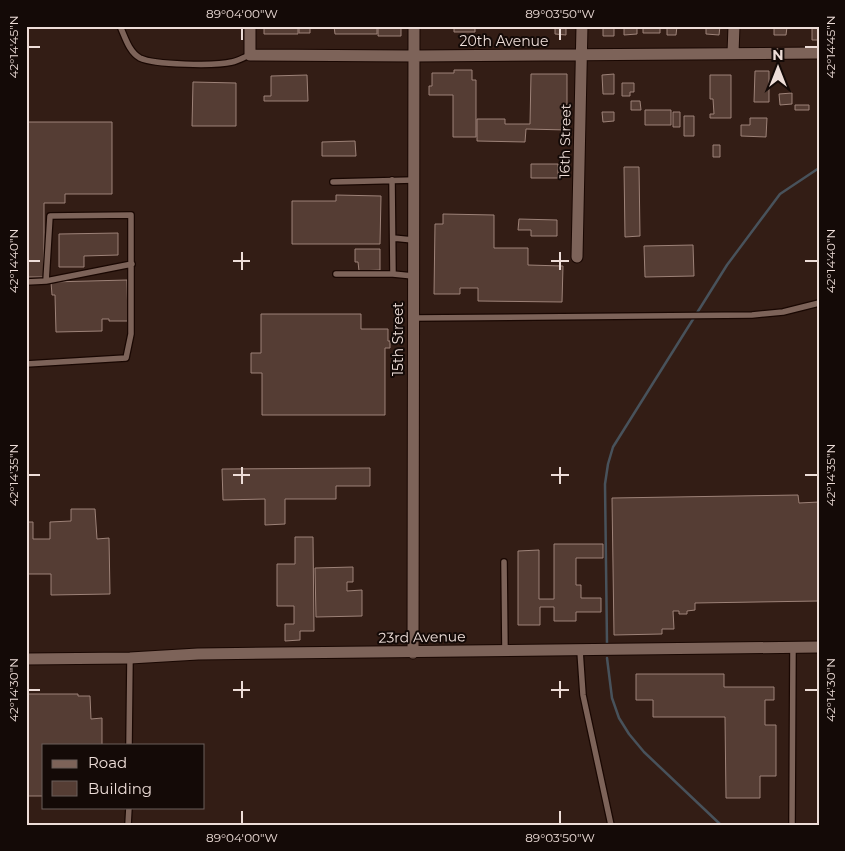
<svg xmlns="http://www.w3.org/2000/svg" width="845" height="851" font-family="Montserrat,sans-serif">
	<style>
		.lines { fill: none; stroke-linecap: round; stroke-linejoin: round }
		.stream { stroke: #48525b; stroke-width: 2.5 }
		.building { fill: #553d34; stroke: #9d8278 }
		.lane-casing { stroke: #190702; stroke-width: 8 }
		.street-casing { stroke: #190702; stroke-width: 13 }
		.lane { stroke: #7d6359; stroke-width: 5.5 }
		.street { stroke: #7d6359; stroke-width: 11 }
		.ticks { fill: none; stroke: #edddd8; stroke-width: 2 }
		.labels { text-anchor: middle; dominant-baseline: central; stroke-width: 4; stroke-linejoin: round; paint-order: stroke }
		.street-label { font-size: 14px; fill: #edddd8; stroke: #140a07 }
		.neatline { fill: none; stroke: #edddd8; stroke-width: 2 }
		.ticks-label { font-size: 12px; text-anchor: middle; fill: #edddd8 }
	</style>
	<rect width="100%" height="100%" fill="#331d15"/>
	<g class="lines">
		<path class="stream" d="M607,643L605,484L608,464L613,447L727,265L780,194L819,168
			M607,658L612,698L619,718L629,734L644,752L721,825"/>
	</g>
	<path class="building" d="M264,26H298V34H264Z
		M299,26H310V33H299Z
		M334,26H377V34H335Z
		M378,26H401V36H378Z
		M454,26H475V32H454Z
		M555,26H566V35L555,34Z
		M603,26H614V36H603Z
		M624,26H637V34L624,35Z
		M643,26H660V33H643Z
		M667,26H677L676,35H667Z
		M706,26H720L719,35L706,34Z
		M774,26L787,27L786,35H774Z
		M812,26H819V40H812Z
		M454,70H472V80H476V137H453V95H429V86H432V73H454Z
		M755,71H769V102H754Z
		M531,74H567V117H569L567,130L526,129L525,142L477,141V119H505V124H530Z
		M614,74V94H603L602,75Z
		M307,75L308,101H264V96H271V76Z
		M710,75H731V118H710V114H714L713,99H710Z
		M193,82L236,83V126H192Z
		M622,83H634V92H630V96H622Z
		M792,93V104L780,105L779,94Z
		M631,101H640L641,110H631Z
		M795,105H809V110H795Z
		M645,110H671V125H645Z
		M602,112H614V121L603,122Z
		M673,112H680V127H673Z
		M684,116H694V136H684Z
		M750,118H767L766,137L741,136V125H750Z
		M26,122H112V194H65V203H44V277H26Z
		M355,141L356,156H322V142Z
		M713,145H720V157H713Z
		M531,164H558V178H531Z
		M624,167H639L640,236L625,237Z
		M336,195L381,196L380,244H292V201H336Z
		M443,214L494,215V248H528V265L563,266L562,302L478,301V288H460V294H434L435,224H443Z
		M519,219L557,220V236H531V230H518Z
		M118,233V255L84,256V267H59V234Z
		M693,245L694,276L645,277L644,246Z
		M355,249H380V270L359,271L358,262H355Z
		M127,280L128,321H109V319H102V331L56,332L55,295H52L51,282Z
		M261,314H361V329H388V341H390V348H385V415H262V373H251V353H261Z
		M370,468V486H336V499H285V524L265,525V499L223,500L222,469Z
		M798,495L799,503L819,502V601L695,603V610L687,611V614H679V611H673L674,629H662V634L614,635L612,498Z
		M71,509H95L97,539L109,538L110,594L51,595V574H26V522H33V539H50V522L71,521Z
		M295,537H313L314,631H300V640L285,641V624H294V606H277V564H295Z
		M554,544H603V558H576V585H581V598H601V612H576V621H554V607H540V625H518V551L539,550V599H554Z
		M353,567V582H347V591L362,590V616L316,617L315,568Z
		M636,674H724V687H774V700H765V725H776V776H760V798H726L725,717H653V700H636Z
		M26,694H78V696H90L91,719L102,718V745H44V796H26Z"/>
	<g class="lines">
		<g class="lane-casing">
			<path id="lane" d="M120,26C125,37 129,52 140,58C154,65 216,66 232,62C238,61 244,57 250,55
				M392,180L393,274
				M333,182L414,180
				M393,238L413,240
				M336,274H393L413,276
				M46,281L132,264
				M26,282L46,281L50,216L131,215V334L126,358L26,364
				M413,318L752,315L783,312L819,303
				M504,562L505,651
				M580,651L583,695L611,825
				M129,745L130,658
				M128,825L129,807
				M792,825L793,647"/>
		</g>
		<g class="street-casing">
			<path id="street" d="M250,26V55L414,56L819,53
				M733,53L734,26
				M577,257L582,26
				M413,653L414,26
				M26,659L130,658L198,654L819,647"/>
		</g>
		<use href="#lane" class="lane"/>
		<use href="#street" class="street"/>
	</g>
	<path class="ticks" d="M242,28V40M560,28V40M28,47H40M805,47H818M242,252V270M560,252V270M28,261H40M233,261H250M551,261H569M805,261H818M242,467V484M560,467V484M28,475H40M233,475H250M551,475H569M805,475H818M242,681V698M560,681V698M28,690H40M233,690H250M551,690H569M805,690H818M242,811V824M560,811V824"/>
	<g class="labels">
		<g class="street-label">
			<text x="504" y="41">20th Avenue</text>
			<text transform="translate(565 141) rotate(-89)">16th Street</text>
			<text transform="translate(398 339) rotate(-90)">15th Street</text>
			<text transform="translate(422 637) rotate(-1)">23rd Avenue</text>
		</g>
	</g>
	<rect width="845" height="851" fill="none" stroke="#140a07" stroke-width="55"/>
	<rect x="42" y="744" width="162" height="65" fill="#140a07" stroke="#6b5e5b"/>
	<rect x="52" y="760" width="25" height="8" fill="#7d6359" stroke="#6b5e5b"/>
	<text x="88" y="768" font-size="15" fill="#edddd8">Road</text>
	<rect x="52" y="781" width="25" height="15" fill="#553d34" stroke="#6b5e5b"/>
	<text x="88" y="794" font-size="15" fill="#edddd8">Building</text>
	<g transform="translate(778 68)" stroke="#140a07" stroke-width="4" paint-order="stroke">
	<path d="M0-4L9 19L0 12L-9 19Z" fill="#edddd8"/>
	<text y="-8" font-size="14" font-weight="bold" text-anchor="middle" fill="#edddd8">N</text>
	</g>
	<rect x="28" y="28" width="790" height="796" class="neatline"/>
	<g class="ticks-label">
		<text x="242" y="18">89°04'00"W</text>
		<text x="560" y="18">89°03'50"W</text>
		<text transform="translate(14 47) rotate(-90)" y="4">42°14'45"N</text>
		<text transform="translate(831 47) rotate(-90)" y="4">42°14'45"N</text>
		<text transform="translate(14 261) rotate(-90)" y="4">42°14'40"N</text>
		<text transform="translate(831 261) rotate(-90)" y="4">42°14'40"N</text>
		<text transform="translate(14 475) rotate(-90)" y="4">42°14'35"N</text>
		<text transform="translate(831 475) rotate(-90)" y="4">42°14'35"N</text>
		<text transform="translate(14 690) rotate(-90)" y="4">42°14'30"N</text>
		<text transform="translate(831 690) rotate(-90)" y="4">42°14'30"N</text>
		<text x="242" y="842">89°04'00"W</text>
		<text x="560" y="842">89°03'50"W</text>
	</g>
</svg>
